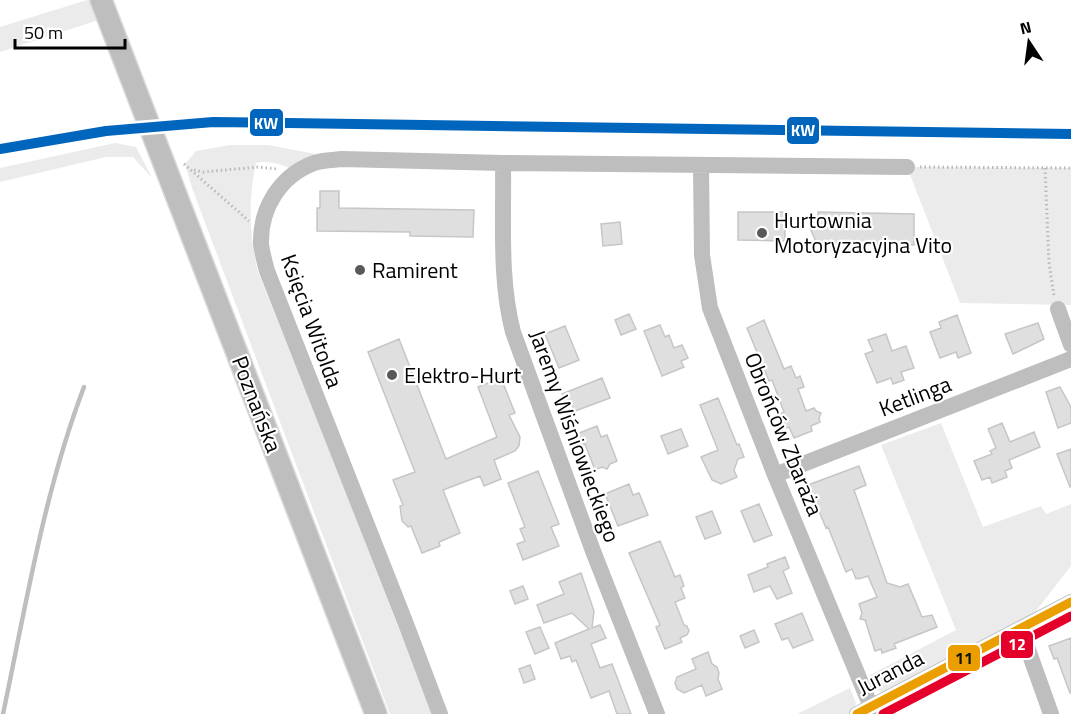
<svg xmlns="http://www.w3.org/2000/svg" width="1071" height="714" font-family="'Titillium Web',sans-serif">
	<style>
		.green { fill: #ebebeb }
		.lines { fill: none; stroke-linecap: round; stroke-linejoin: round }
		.stream { stroke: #bebebe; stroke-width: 4.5 }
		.building { fill: #dfdfdf; stroke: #c6c6c6; stroke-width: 1.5 }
		.major-casing { stroke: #dbdbdb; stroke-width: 24 }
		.path { stroke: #b9b9b9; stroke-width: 3; stroke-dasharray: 1.5 3; stroke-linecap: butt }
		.minor { stroke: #bebebe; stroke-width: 16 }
		.major { stroke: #bebebe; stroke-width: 21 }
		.bus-1-casing { stroke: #fff; stroke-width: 14 }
		.bus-2-casing { stroke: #fff; stroke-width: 14 }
		.bus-1 { stroke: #eb9e00; stroke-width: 9 }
		.bus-2 { stroke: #e4002b; stroke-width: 9 }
		.rail-1-casing { stroke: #fff; stroke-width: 15 }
		.rail-1 { stroke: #0065bd; stroke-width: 10 }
		.poi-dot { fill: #595959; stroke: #fff; stroke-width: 2 }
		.labels { text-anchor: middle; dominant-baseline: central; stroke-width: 4.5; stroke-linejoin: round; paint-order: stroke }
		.poi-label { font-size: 22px; fill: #000; stroke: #fff; text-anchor: start }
		.street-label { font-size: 22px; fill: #000; stroke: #fff }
		.line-badge { stroke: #fff; stroke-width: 2 }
		.badge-label { font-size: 16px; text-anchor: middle; font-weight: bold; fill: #fff }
		.pale-badge-label { font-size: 16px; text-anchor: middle; font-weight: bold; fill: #111 }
	</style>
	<rect width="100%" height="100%" fill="#fff"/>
	<path class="green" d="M87,0H101L108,17L0,52V27Z
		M115,143L136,147L152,178L133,157H106L0,182V168Z
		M230,145H268L342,159L296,172C286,165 268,160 256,163C248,198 249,237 258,272L310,400L432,714H390L192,188L185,164L196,151Z
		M907,167L1071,168V305L960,303Z
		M941,423L983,527L1041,506L1046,514L1071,504V566L1021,630L894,695L878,691L870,675L956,630L881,445Z
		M850,688L856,703L853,714H797Z"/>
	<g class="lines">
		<path class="stream" d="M3,714C26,605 44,492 84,387"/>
	</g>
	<path class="building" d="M320,191H339V208L474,210L473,237L410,236V232L317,231V208H320Z
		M738,212H785V241L738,240Z
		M818,212L914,214V245L817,244L810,228L818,224Z
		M620,222L622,244L603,246L601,224Z
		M629,314L636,329L621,335L615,320Z
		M957,315L971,353L958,358L956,352L940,358L930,332L941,328L939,322Z
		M764,320L784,369L791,366L796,378L800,376L804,387L798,389L806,411L814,408L816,411L821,413L819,418L820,422L811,426L812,431L794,438L789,427L786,428L780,414L784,412L772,380L769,381L747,328Z
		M1038,323L1044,339L1013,354L1005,334Z
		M660,325L665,337L669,335L674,348L682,345L688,358L681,361L684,367L662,376L644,331Z
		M565,326L579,360L559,368L545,334Z
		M886,334L892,351L906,346L914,368L901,372L904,380L893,384L891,378L877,383L865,354L873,351L868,340Z
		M399,339L446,459L497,437L478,387L501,378L515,413L509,415L520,437L519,446L515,451L494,460L501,479L484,486L480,476L443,490L460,533L439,542L440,546L422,553L411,526L408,527L402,521L400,506L403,505L393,480L415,472L368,352Z
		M602,378L610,398L575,411L572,405L567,406L562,394Z
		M1060,387L1071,407V423L1058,428L1046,392Z
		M718,398L737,445L739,444L744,457L738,459L734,470L737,477L721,484L712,480L701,457L718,450L700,405Z
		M1002,423L1010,442L1034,432L1040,447L1009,460L1012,468L1005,471L1007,477L992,483L990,477L982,480L974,461L992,454L990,451L996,448L988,429Z
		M597,426L601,437L607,435L617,461L610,464L607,469L602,467L595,470L585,444L582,445L577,434Z
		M681,429L688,446L668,454L661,436Z
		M1071,449V486L1070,487L1057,454Z
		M859,466L866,485L854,490L887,583L900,587L908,584L922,617L932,615L937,627L894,644L896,648L882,653L881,649L875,651L865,620L860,619L862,613L859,604L877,597L868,576L859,579L858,578L856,579L852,569L846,572L828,527L826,528L808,485Z
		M538,471L559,524L551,527L559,546L523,560L517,544L525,541L520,529L525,527L508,483Z
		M629,484L633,495L639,493L648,515L618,526L605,494Z
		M759,504L772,535L754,542L741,511Z
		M712,511L721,533L705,539L696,517Z
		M660,541L675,577L680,575L684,586L681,588L685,598L675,602L684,625L687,626L689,631L687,635L680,638L682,642L665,649L656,627L660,625L629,553Z
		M785,557L789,568L783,571L792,593L777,599L770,586L754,592L748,575L768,567L767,564Z
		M581,573L594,611L592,628L600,625L606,638L591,644L600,668L612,664L631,714H617L609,691L591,698L576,660L572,662L570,656L561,659L555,643L589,629L572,613L544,623L537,605L564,594L559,582Z
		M523,586L528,599L515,604L510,591Z
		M802,613L813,640L793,648L788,638L782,640L775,624Z
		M540,627L549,648L535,654L526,632Z
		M754,630L759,642L745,648L740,636Z
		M1071,638V693H1070L1057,658L1054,659L1049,646Z
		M708,652L712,664L717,667L719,673L718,679L722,689L706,696L702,685L684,693L677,689L675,683L677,677L696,669L692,659Z
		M530,665L535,679L524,683L519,669Z"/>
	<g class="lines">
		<g class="major-casing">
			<path id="major" d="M101,0L376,714"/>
		</g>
		<path class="path" d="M184,164L249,221
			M920,167L1071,168
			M1045,168L1049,263L1054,296
			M194,170L203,172L259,167L277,169"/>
		<path class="minor" d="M503,163C504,219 499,278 513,332L593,551L657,714
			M701,166L702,255L710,308L775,475L874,714
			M1058,309L1071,345
			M775,475L1071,359
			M1021,630L1051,714
			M440,714L406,624L267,271C265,263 262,253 261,244C260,208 280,176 314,163C322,160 333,160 342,159L503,163L907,167
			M857,714L1071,602"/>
		<use href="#major" class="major"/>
		<g class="bus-1-casing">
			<path id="bus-1" d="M857,714L1071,602"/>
		</g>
		<g class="bus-2-casing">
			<path id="bus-2" d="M883,714L1071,616"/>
		</g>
		<use href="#bus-1" class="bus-1"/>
		<use href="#bus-2" class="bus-2"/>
		<g class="rail-1-casing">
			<path id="rail-1" d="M0,149L106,131L213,122L1071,134"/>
		</g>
		<use href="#rail-1" class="rail-1"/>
	</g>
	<g class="poi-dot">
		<circle cx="762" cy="233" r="6"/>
		<circle cx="360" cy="270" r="6"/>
		<circle cx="392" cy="375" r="6"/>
	</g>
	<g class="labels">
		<g class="poi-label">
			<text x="774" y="220">Hurtownia<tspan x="774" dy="25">Motoryzacyjna Vito</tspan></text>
			<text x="372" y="270">Ramirent</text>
			<text x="404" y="375">Elektro-Hurt</text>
		</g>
		<g class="street-label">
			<text transform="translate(312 321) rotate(70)">Księcia Witolda</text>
			<text transform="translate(915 396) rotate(-21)">Ketlinga</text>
			<text transform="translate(257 404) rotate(69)">Poznańska</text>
			<text transform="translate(784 434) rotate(68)">Obrońców Zbaraża</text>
			<text transform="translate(575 436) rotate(70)">Jaremy Wiśniowieckiego</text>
			<text transform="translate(890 672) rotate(-27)">Juranda</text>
		</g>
	</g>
	<g class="line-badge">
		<rect x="249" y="108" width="35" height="29" rx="6" fill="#0065bd"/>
		<rect x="786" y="116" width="34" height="29" rx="6" fill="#0065bd"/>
		<rect x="1000" y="630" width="34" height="29" rx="6" fill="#e4002b"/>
		<rect x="947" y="644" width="34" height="28" rx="6" fill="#eb9e00"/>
	</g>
	<g class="badge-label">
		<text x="266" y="129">KW</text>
		<text x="803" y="136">KW</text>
		<text x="1017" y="650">12</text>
	</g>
	<g class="pale-badge-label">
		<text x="964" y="664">11</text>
	</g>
	<g transform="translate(1029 42) rotate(347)" stroke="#ffffff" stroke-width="4.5" paint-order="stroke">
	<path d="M0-4.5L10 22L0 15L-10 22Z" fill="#000000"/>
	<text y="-9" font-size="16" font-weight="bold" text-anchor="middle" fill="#000000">N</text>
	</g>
	<path d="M15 39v9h110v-9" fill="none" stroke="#000000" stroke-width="3"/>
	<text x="24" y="39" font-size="18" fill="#000000" stroke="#ffffff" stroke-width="4.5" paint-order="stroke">50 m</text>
</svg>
